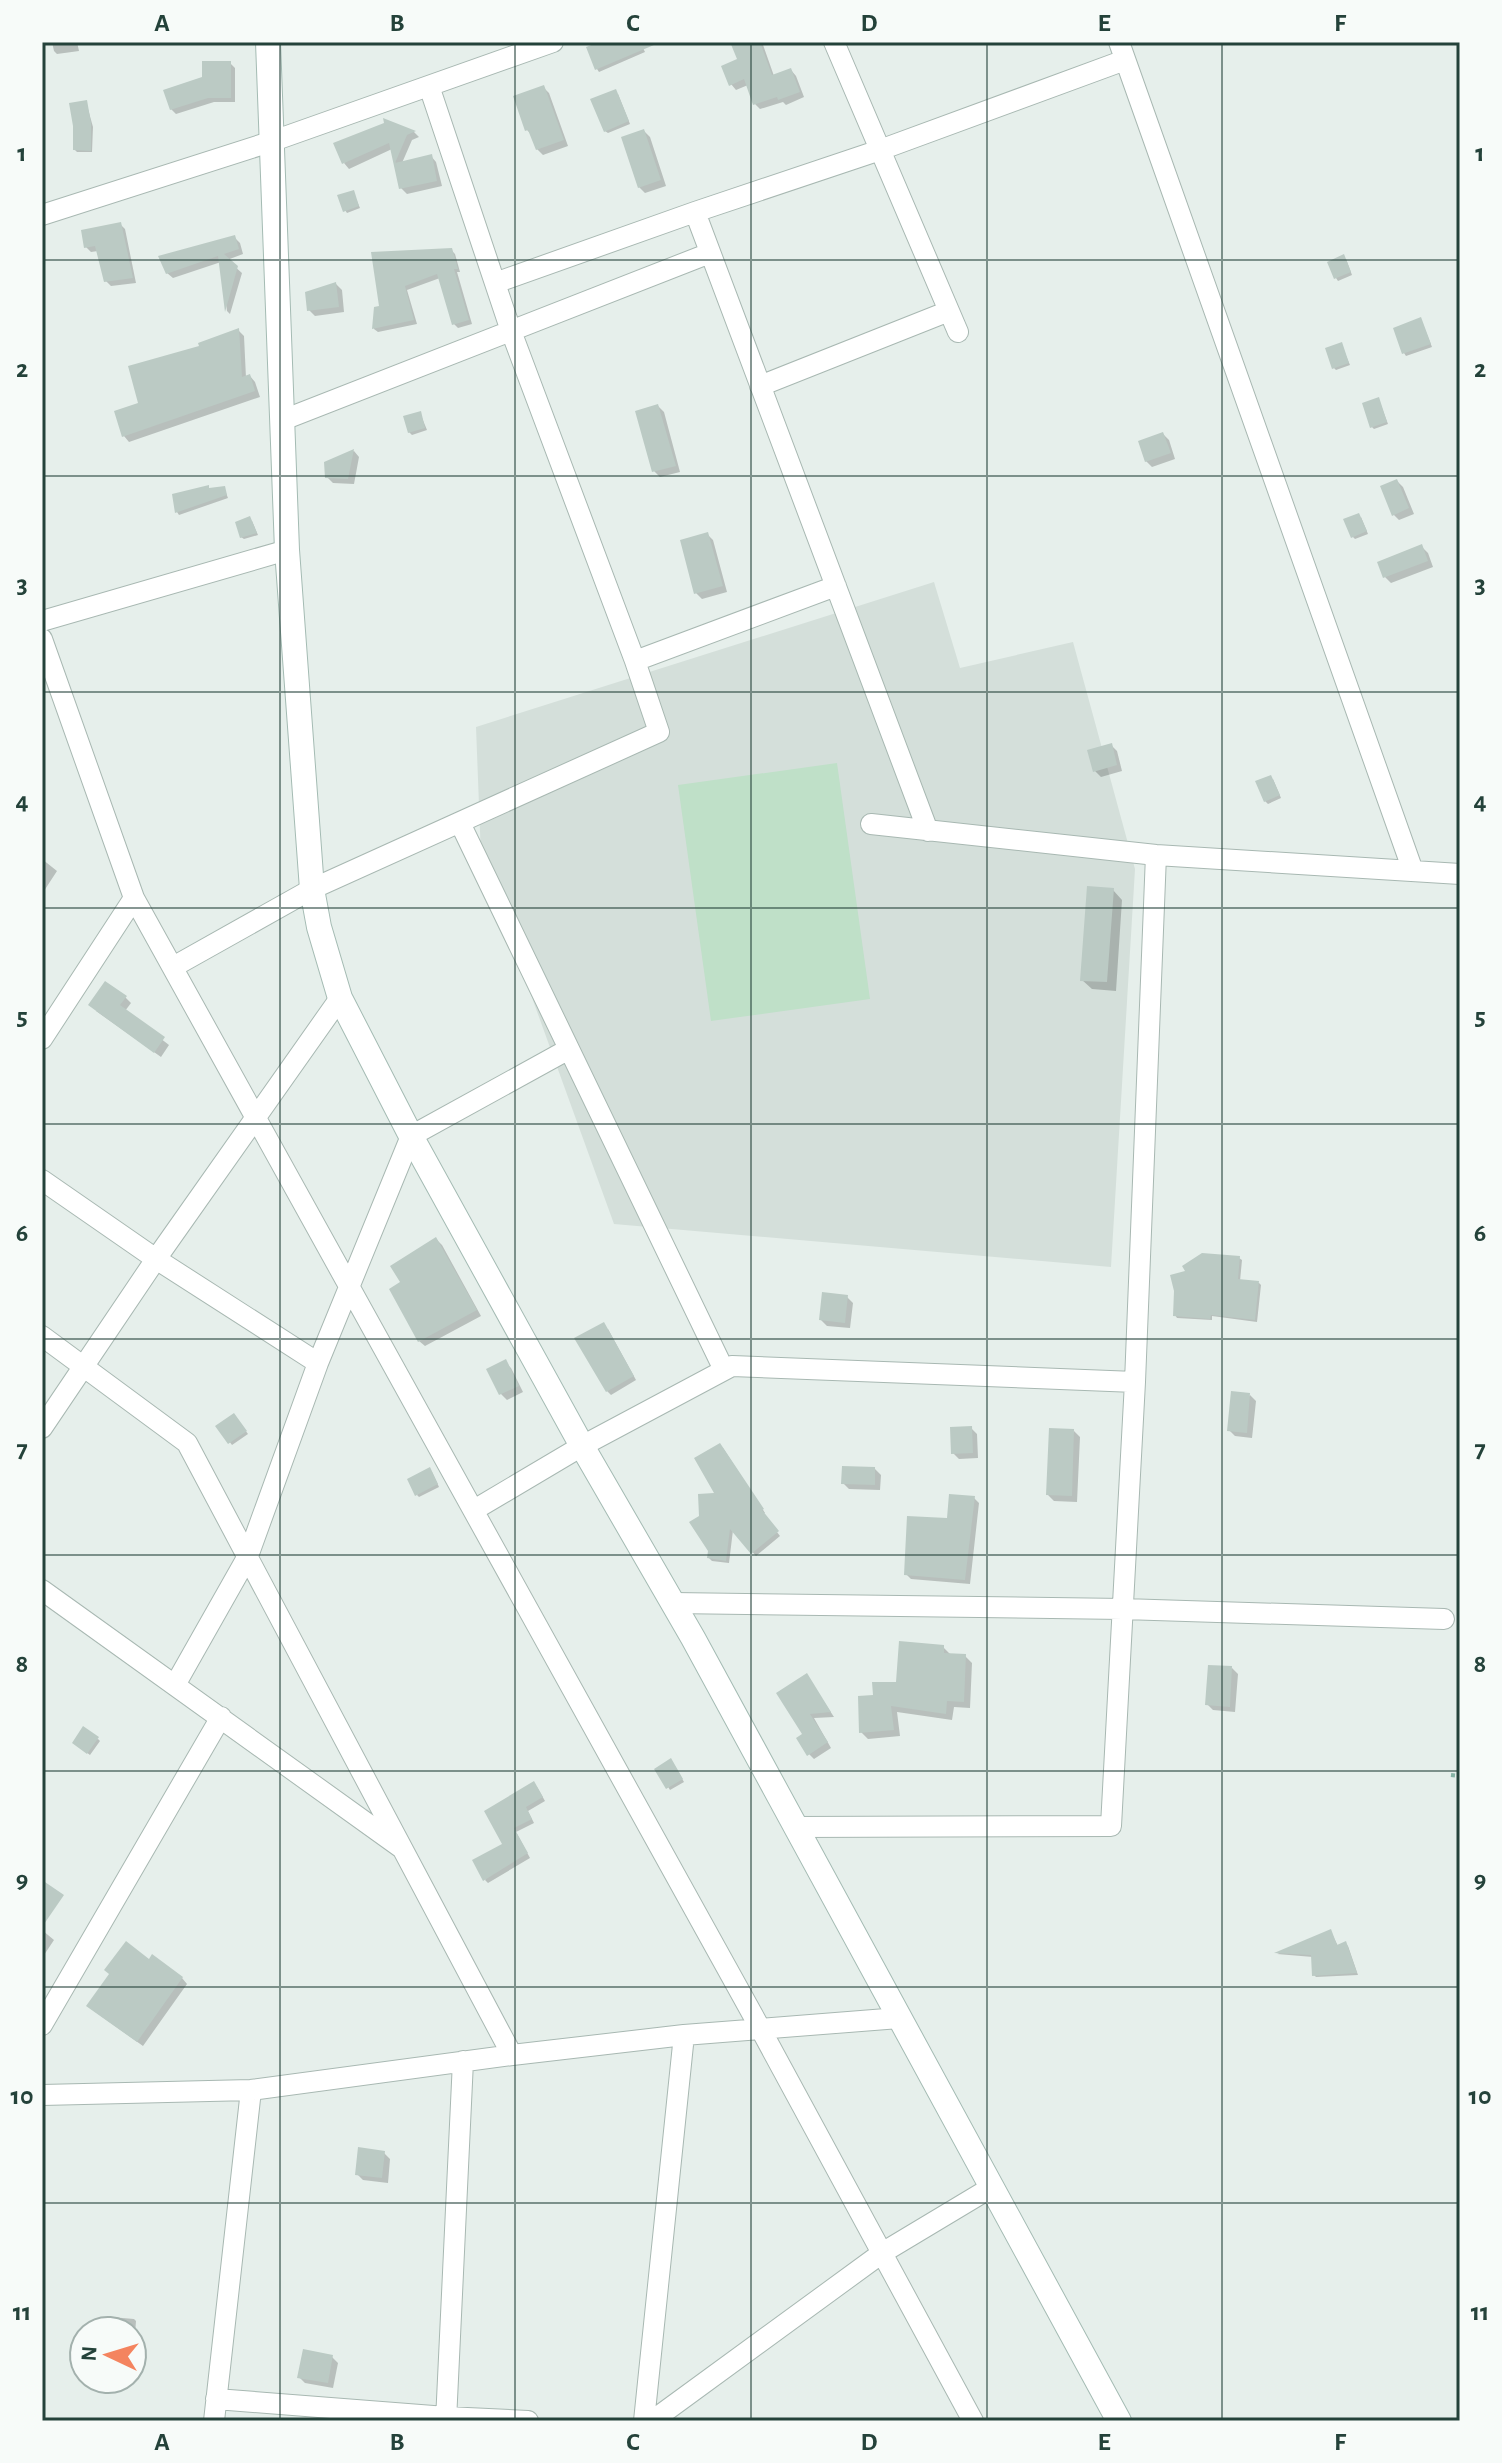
<svg xmlns="http://www.w3.org/2000/svg" width="1502" height="2463" font-family="'Alegreya Sans',sans-serif">
	<style>
		.built { fill: #d4dfda }
		.green { fill: #bfe0c8 }
		.shadow { fill: #0003 }
		.building { fill: #bbcac4 }
		.lines { fill: none; stroke-linecap: round; stroke-linejoin: round }
		.street-casing { stroke: #a8b8b2; stroke-width: 22 }
		.secondary-casing { stroke: #a4bbb3; stroke-width: 26 }
		.path { stroke: #86b3a5; stroke-width: 4; stroke-dasharray: 4 6; stroke-linecap: butt }
		.street { stroke: #fff; stroke-width: 20 }
		.secondary { stroke: #fff; stroke-width: 24 }
		.grid { fill: none; stroke: #24423a; stroke-width: 2; stroke-opacity: 0.55 }
		.neatline { fill: none; stroke: #24423a; stroke-width: 3 }
		.grid-label { font-size: 26px; text-anchor: middle; font-weight: bold; fill: #24423a }
	</style>
	<rect width="100%" height="100%" fill="#e6efeb"/>
	<path class="built" d="M934,582L960,668L1073,642L1135,869L1111,1267L614,1224L481,857L476,727Z"/>
	<path class="green" d="M837,763L870,999L711,1021L678,785Z"/>
	<path class="shadow" d="M52,42H77L79,51L57,54L54,51Z
		M605,42H640L645,52L599,72L597,69Z
		M733,42H762L774,76L791,70L796,76L804,97L786,105L783,102L760,109L755,104L748,85L736,90L731,84L739,60Z
		M230,63L235,68V102H214L176,114L171,109L204,78Z
		M543,87L549,93L568,146L543,155L537,149L533,136L527,130Z
		M618,94L630,124L608,133L605,131Z
		M86,102L93,127L92,152H77L75,150Z
		M386,121L414,132L419,137L412,140L402,163L431,156L436,162L442,186L407,194L401,188L392,149L349,169L344,163L387,124Z
		M644,131L650,137L666,186L645,193L639,187Z
		M353,192L360,208L347,213L345,210Z
		M120,224L125,229L136,283L111,286L106,281L98,251L91,252L86,247Z
		M235,238L240,243L243,254L227,260L242,273L230,314L227,311L221,262L173,278L167,273Z
		M451,250L455,254L460,272H457L472,324L458,328L454,324L440,278L407,290L417,324L378,332L374,329L376,308H381L374,254Z
		M1346,259L1352,275L1338,281L1336,278Z
		M336,284L342,290L344,312L315,316L309,310Z
		M1422,322L1432,347L1406,356L1404,353Z
		M239,331L244,336L246,378L250,376L255,382L260,397L129,442L124,436L141,405L201,347Z
		M1341,344L1350,365L1336,370L1334,368Z
		M1379,400L1388,424L1374,429L1371,426Z
		M658,406L664,412L680,472L660,477L654,471Z
		M420,413L427,430L412,435L409,432Z
		M1163,434L1169,440L1175,459L1152,467L1146,461Z
		M354,451L359,457L354,484L333,483L327,477L326,463Z
		M1397,481L1403,487L1414,514L1399,520L1393,514Z
		M208,487L211,490L224,488L228,498L179,515L177,512Z
		M1361,517L1368,534L1355,539L1353,537Z
		M252,521L258,535L244,539L241,537Z
		M707,534L713,540L727,592L702,599L696,593Z
		M1422,547L1428,553L1433,567L1391,583L1385,577Z
		M1111,745L1117,751L1122,771L1101,777L1095,771Z
		M1273,779L1281,798L1268,804L1265,801Z
		M42,859L57,871L42,894Z
		M1113,890L1122,900L1116,991L1092,989L1082,980Z
		M125,997L131,1003L125,1011L169,1045L161,1057L96,1011Z
		M436,1239L442,1245L481,1316L425,1346L419,1341L403,1283Z
		M1239,1258L1242,1260L1240,1281L1259,1283L1261,1285L1257,1322L1212,1316V1320L1177,1318L1175,1315L1188,1272Z
		M847,1297L853,1303L850,1328L827,1326L821,1320Z
		M608,1329L636,1380L611,1395L607,1391Z
		M505,1362L511,1368L523,1392L507,1400L501,1394Z
		M1250,1395L1256,1401L1252,1438L1235,1436L1229,1430Z
		M236,1418L248,1434L232,1445L218,1426Z
		M971,1428L977,1434L978,1458L959,1459L953,1453Z
		M1074,1431L1080,1437L1077,1502L1054,1501L1048,1495Z
		M723,1448L765,1513L763,1514L780,1536L756,1556L733,1530L729,1563L712,1561L709,1558L710,1550L701,1517L717,1495Z
		M875,1469L881,1475L880,1490L849,1489L843,1483Z
		M432,1472L439,1487L419,1497L417,1495Z
		M974,1498L979,1503L970,1584L911,1579L906,1574L949,1520Z
		M943,1647L950,1654L965,1656L972,1663L970,1708L954,1707L952,1720L897,1712L900,1736L868,1739L861,1732L875,1696L898,1684Z
		M1232,1668L1238,1674L1235,1712L1213,1710L1207,1704Z
		M807,1676L834,1717L814,1718L831,1748L814,1759L809,1754L805,1735Z
		M98,1739L100,1741L90,1755L77,1745Z
		M673,1763L684,1782L670,1790L657,1769Z
		M537,1787L545,1801L528,1811L534,1823L516,1832L530,1858L488,1883L485,1880L505,1845L487,1812Z
		M42,1930L54,1940L42,1958Z
		M1331,1932L1338,1946L1346,1944L1348,1946L1358,1975L1316,1977L1314,1975L1313,1957L1277,1954Z
		M149,1962L182,1978L187,1984L143,2046L94,2011Z
		M384,2153L390,2159L388,2183L363,2180L357,2174Z
		M111,2317L134,2319L136,2321L134,2348L132,2331H110Z
		M332,2357L338,2363L333,2388L305,2383L299,2377Z"/>
	<path class="building" d="M599,42H661L595,70L586,47Z
		M730,42H760L772,75L791,68L800,92L778,100L777,97L753,105L744,79L729,86L721,66L737,59Z
		M202,61H231V98H208L170,110L163,90L202,77Z
		M544,85L564,140L536,150L528,130L525,131L513,96Z
		M616,89L629,121L604,132L590,99Z
		M87,100L91,123V151L73,150V126L69,103Z
		M383,118L416,131L407,135L395,163L432,154L437,181L399,189L389,143L342,164L333,143L384,123Z
		M644,129L661,180L638,188L621,137Z
		M354,190L359,206L343,212L337,195Z
		M121,222L133,278L104,282L95,246L84,248L81,230Z
		M235,235L239,249L224,254L238,266L225,312L218,256L166,274L158,256Z
		M452,248L458,269H454L469,320L452,325L437,274L405,286L414,320L372,329L374,307L379,306L371,252Z
		M1344,254L1351,272L1334,279L1327,262Z
		M336,282L339,307L307,311L305,292Z
		M1421,317L1431,344L1402,354L1393,328Z
		M239,328L242,377L250,374L255,391L122,437L114,411L138,403L128,366L199,346L198,343Z
		M1342,342L1349,363L1332,369L1325,348Z
		M1379,397L1387,422L1370,428L1362,403Z
		M658,404L676,466L652,472L635,411Z
		M421,411L425,428L408,433L403,416Z
		M1163,432L1171,453L1145,462L1138,441Z
		M354,449L348,479L325,478L324,462Z
		M1397,479L1409,508L1392,516L1380,486Z
		M209,485V488L225,486L227,495L175,513L172,494Z
		M1359,513L1367,531L1351,538L1343,519Z
		M250,516L257,533L240,538L235,522Z
		M708,532L723,586L694,594L680,540Z
		M1422,544L1428,561L1383,578L1377,562Z
		M1112,743L1117,765L1093,772L1087,750Z
		M1271,775L1280,795L1264,802L1255,781Z
		M1087,886L1114,888L1107,982L1080,981Z
		M105,981L127,996L120,1005L165,1037L154,1053L88,1005Z
		M436,1237L477,1310L418,1342L389,1289L400,1282L390,1266Z
		M1202,1253L1240,1256L1238,1279L1259,1281L1255,1320L1211,1315L1210,1319L1173,1316L1174,1291L1170,1275L1185,1271L1182,1266Z
		M822,1292L848,1295L845,1323L819,1320Z
		M604,1322L634,1376L606,1392L574,1338Z
		M506,1359L519,1386L499,1395L486,1369Z
		M1231,1391L1250,1393L1247,1433L1227,1431Z
		M234,1413L247,1431L228,1444L215,1426Z
		M972,1426L973,1453L951,1454L950,1427Z
		M1049,1428L1074,1429L1072,1496L1046,1495Z
		M720,1443L764,1509L762,1510L779,1531L751,1554L730,1529L726,1561L707,1558L708,1551L689,1522L699,1516L698,1494L714,1493L694,1458Z
		M842,1466L875,1467V1485L841,1484Z
		M430,1467L438,1484L415,1496L407,1479Z
		M949,1494L975,1496L965,1580L904,1575L907,1516L947,1518Z
		M899,1641L944,1645V1653L966,1654L964,1702L947,1701L946,1714L891,1706L894,1730L859,1733L858,1696L873,1695L872,1682H896Z
		M1208,1665L1232,1666L1230,1707L1205,1705Z
		M807,1673L831,1712L810,1714L828,1742L807,1756L796,1738L802,1734L776,1693Z
		M83,1726L99,1737L87,1754L72,1743Z
		M671,1758L683,1779L666,1789L654,1769Z
		M534,1781L543,1797L526,1807L532,1819L514,1828L528,1853L483,1881L472,1860L502,1844L484,1811Z
		M42,1880L64,1895L42,1927Z
		M1331,1929L1337,1945L1346,1941L1357,1973L1312,1976L1311,1955L1274,1953Z
		M126,1941L149,1959L152,1954L183,1977L137,2042L86,2006L109,1974L104,1970Z
		M358,2147L385,2151L382,2178L355,2175Z
		M303,2349L333,2355L328,2383L297,2378Z"/>
	<g class="lines">
		<g class="street-casing">
			<path id="street" d="M834,42L958,332
				M1119,42L1413,871
				M695,212L928,831
				M42,215L273,141L553,42
				M495,283L695,212L880,150L1125,60
				M760,386L949,311
				M283,420L710,253
				M42,621L287,550
				M42,639L134,898L760,2028L973,2421
				M635,661L836,586
				M460,823L724,1370
				M871,824L1156,855L1460,874
				M173,967L312,889L659,732L635,661L511,331L429,86
				M42,1039L134,898
				M42,1180L156,1259L318,1363
				M42,1336L187,1443L512,2055
				M42,1428L156,1259L340,998
				M474,1510L582,1446L732,1366L1135,1382
				M42,1590L400,1847
				M673,1603L1123,1609L1444,1619
				M175,1685L248,1556L318,1363L411,1136L569,1049
				M796,1827L1111,1826L1135,1382L1156,855
				M42,2025L221,1717
				M42,2095L251,2090L512,2055L684,2035L899,2018
				M216,2399L446,2417L528,2421
				M214,2421L251,2090
				M446,2421L463,2061
				M644,2421L684,2035
				M652,2421L882,2253L992,2187"/>
		</g>
		<g class="secondary-casing">
			<path id="secondary" d="M268,42L287,550L312,889L319,927L340,998L411,1136L582,1446L693,1638L1119,2421"/>
		</g>
		<path class="path" d="M1451,1775L1460,1776"/>
		<use href="#street" class="street"/>
		<use href="#secondary" class="secondary"/>
	</g>
	<path class="grid" d="M280,42V2421M515,42V2421M751,42V2421M987,42V2421M1222,42V2421M42,260H1460M42,476H1460M42,692H1460M42,908H1460M42,1124H1460M42,1339H1460M42,1555H1460M42,1771H1460M42,1987H1460M42,2203H1460"/>
	<rect width="1502" height="2463" fill="none" stroke="#f7fbf9" stroke-width="88"/>
	<g transform="translate(108 2355) rotate(274)"><circle r="38" fill="#f7fbf9" stroke="#a3b1ad" stroke-width="2"/>
	<path d="M0-6L14 30L0 20L-14 30Z" fill="#f4845f"/>
	<text y="-12" font-size="22" font-weight="bold" text-anchor="middle" fill="#24423a">N</text>
	</g>
	<rect x="44" y="44" width="1414" height="2375" class="neatline"/>
	<g class="grid-label">
		<text x="162" y="31">A</text>
		<text x="397" y="31">B</text>
		<text x="633" y="31">C</text>
		<text x="869" y="31">D</text>
		<text x="1104" y="31">E</text>
		<text x="1340" y="31">F</text>
		<text x="22" y="161">1</text>
		<text x="1480" y="161">1</text>
		<text x="22" y="377">2</text>
		<text x="1480" y="377">2</text>
		<text x="22" y="593">3</text>
		<text x="1480" y="593">3</text>
		<text x="22" y="809">4</text>
		<text x="1480" y="809">4</text>
		<text x="22" y="1025">5</text>
		<text x="1480" y="1025">5</text>
		<text x="22" y="1241">6</text>
		<text x="1480" y="1241">6</text>
		<text x="22" y="1457">7</text>
		<text x="1480" y="1457">7</text>
		<text x="22" y="1672">8</text>
		<text x="1480" y="1672">8</text>
		<text x="22" y="1888">9</text>
		<text x="1480" y="1888">9</text>
		<text x="22" y="2104">10</text>
		<text x="1480" y="2104">10</text>
		<text x="22" y="2320">11</text>
		<text x="1480" y="2320">11</text>
		<text x="162" y="2450">A</text>
		<text x="397" y="2450">B</text>
		<text x="633" y="2450">C</text>
		<text x="869" y="2450">D</text>
		<text x="1104" y="2450">E</text>
		<text x="1340" y="2450">F</text>
	</g>
</svg>
